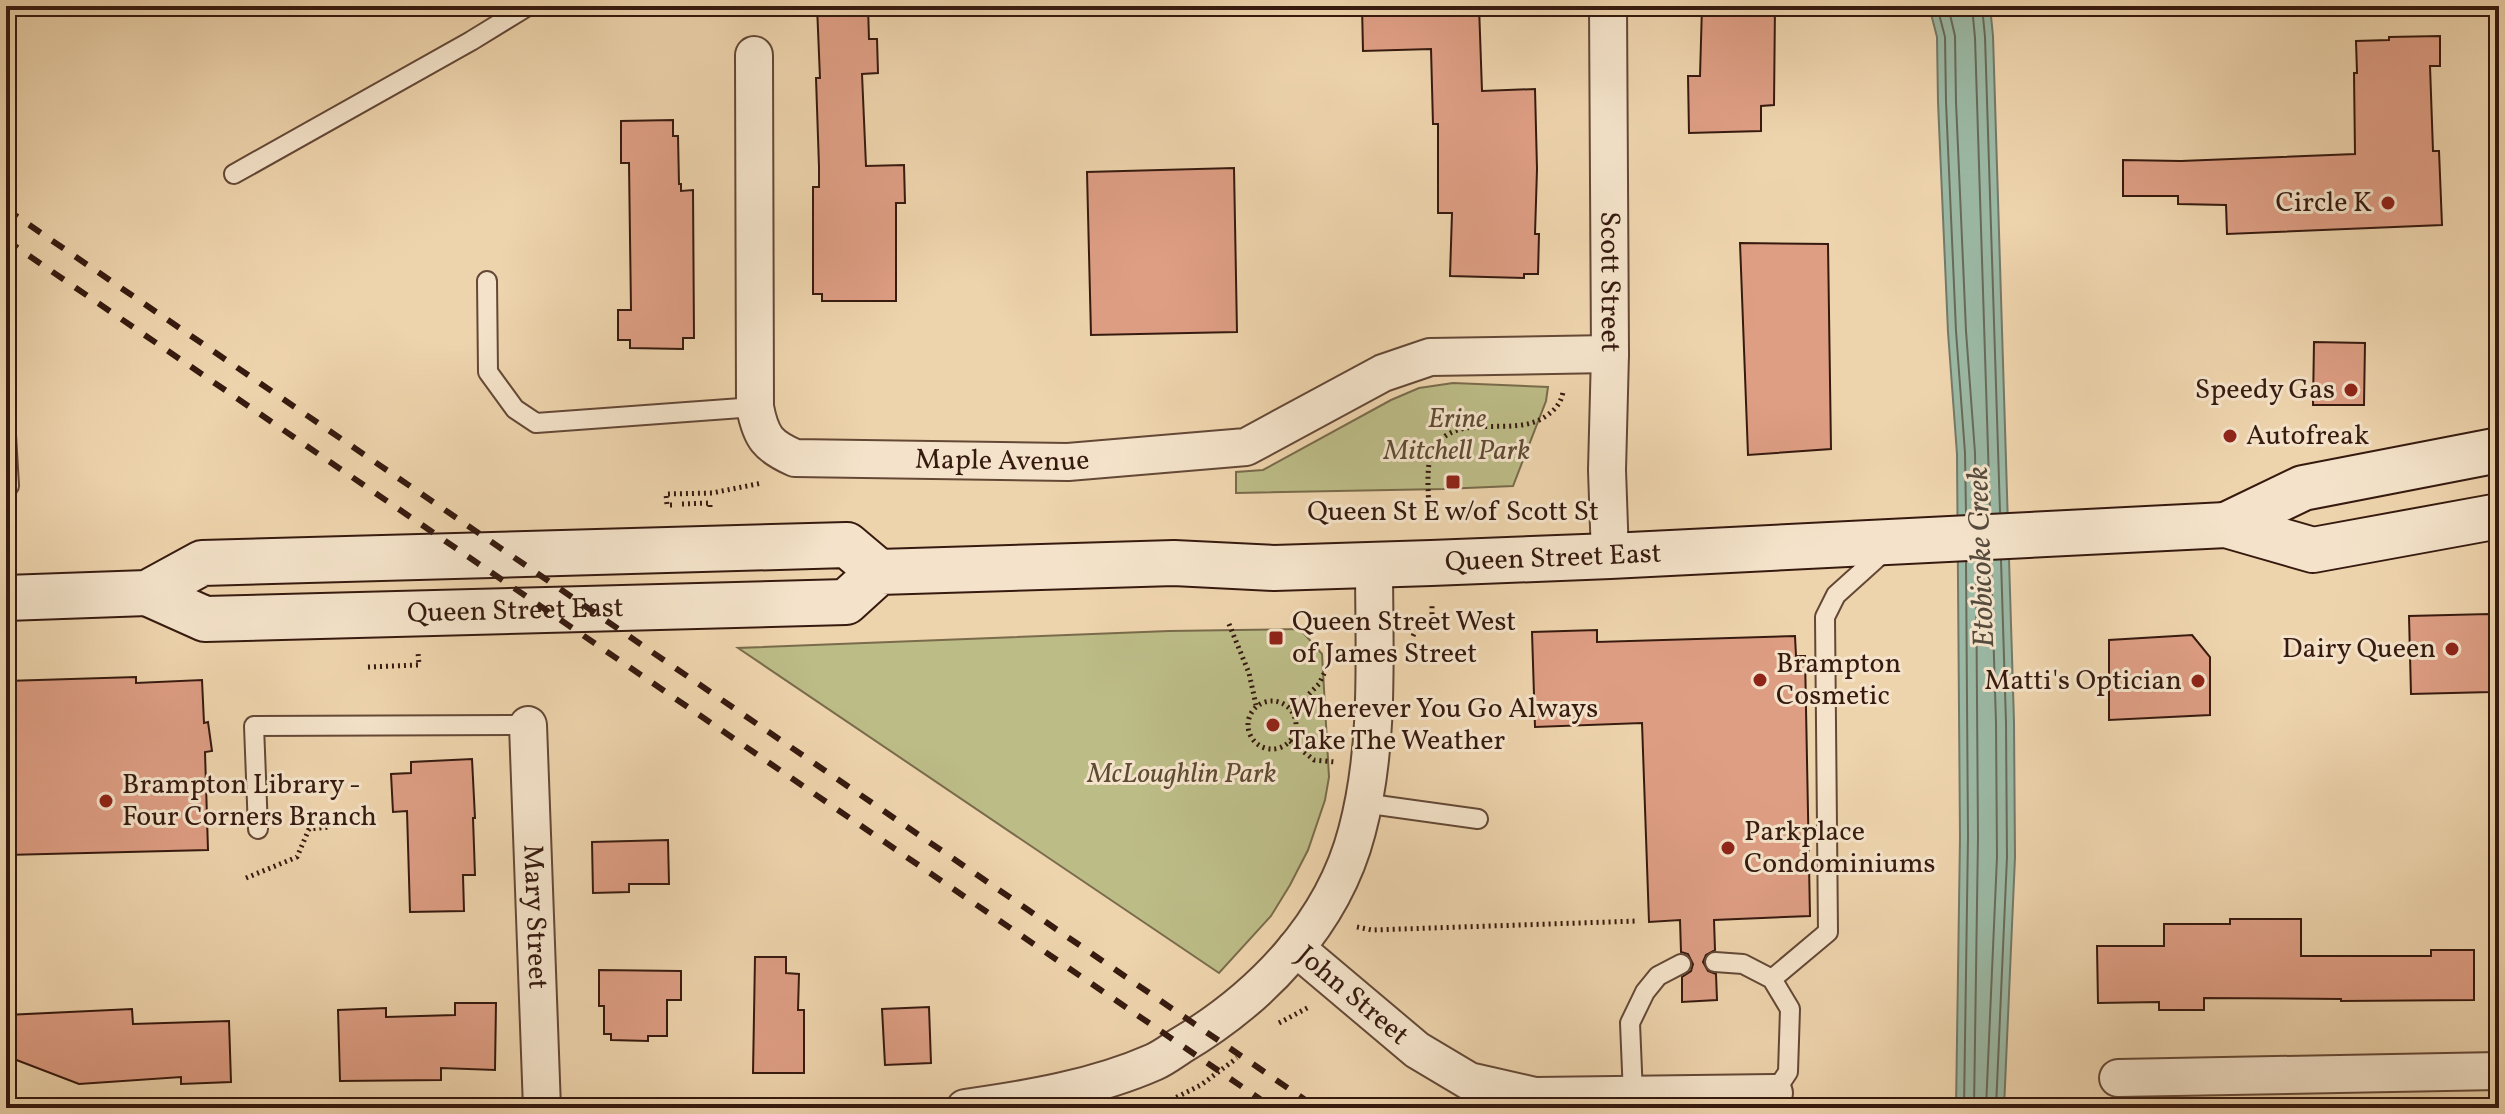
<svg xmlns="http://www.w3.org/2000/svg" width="2505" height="1114" font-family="Vollkorn,serif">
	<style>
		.green { fill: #bcbc87; stroke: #796b4b; stroke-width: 2 }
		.water { fill: #9bb9a5; stroke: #737969; stroke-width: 2 }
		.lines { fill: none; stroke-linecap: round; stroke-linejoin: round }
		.shore { stroke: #686a5a; stroke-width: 2 }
		.building { fill: #de9e84; stroke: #361a0f; stroke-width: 2 }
		.service-casing { stroke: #644836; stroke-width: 22 }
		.minor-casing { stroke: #644836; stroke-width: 40 }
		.secondary-casing { stroke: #361a0f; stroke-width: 48 }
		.path { stroke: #361a0f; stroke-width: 5; stroke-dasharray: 2 4; stroke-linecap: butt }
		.service { stroke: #f4e3ca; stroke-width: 18 }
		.minor { stroke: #f4e3ca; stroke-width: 36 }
		.secondary { stroke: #f4e3ca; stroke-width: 44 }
		.rail { stroke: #361a0f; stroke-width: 6; stroke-dasharray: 14 14; stroke-linecap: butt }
		.poi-dot { fill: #8f2418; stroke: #f4e3ca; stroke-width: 3 }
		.labels { text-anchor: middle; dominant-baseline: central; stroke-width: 6; stroke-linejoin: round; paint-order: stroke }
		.poi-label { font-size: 28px; fill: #361a0f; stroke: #f4e3ca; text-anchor: start }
		.street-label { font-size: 28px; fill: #361a0f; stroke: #f4e3ca }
		.park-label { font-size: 28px; font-style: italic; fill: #5e4b33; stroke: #f4e3ca }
		.water-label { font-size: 30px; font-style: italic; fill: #544a3c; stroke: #f4e3ca }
	</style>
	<rect width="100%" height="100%" fill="#eed4ad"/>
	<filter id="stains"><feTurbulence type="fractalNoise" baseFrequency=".0025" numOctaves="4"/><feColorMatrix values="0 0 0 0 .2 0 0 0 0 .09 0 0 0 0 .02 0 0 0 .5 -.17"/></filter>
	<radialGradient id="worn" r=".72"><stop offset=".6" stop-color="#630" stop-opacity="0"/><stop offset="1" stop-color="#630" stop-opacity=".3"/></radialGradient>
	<path class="green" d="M1453,383L1548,387L1546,401L1513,486L1443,489L1236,493V472L1263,470L1391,400L1419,388Z
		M1300,629L1322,654L1329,777L1325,800L1308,850L1290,885L1271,916L1219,973L738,648L1169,631Z"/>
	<path class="water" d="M1929,6H1990L1993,36L2014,722L2015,857L2004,1108H1956L1960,837L1957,454L1948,332L1938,102L1937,37Z"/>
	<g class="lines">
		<path class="shore" d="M1937,6L1945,37L1946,102L1956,331L1965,453L1966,514
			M1948,6L1955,36L1956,102L1966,331L1975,453L1976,514
			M1972,6L1975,38L1990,513
			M1982,6L1985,37L2000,512
			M1964,1108L1968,837L1966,562
			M1974,1108L1978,837L1976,562
			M1986,1108L1997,857L1996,723L1991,561
			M1996,1108L2007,857L2006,723L2001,560"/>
	</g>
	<path class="building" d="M817,6H868L869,39H877L878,73L862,74L866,166L904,165L905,203H896V301H822V294H813V187H819V167L816,78H820Z
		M1362,6H1479L1482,91L1535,89L1537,169L1535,234H1539L1538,274H1524V278L1450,276L1452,213H1438V124H1433L1431,49L1363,51Z
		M1702,6H1775L1774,105L1761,106V131L1689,133L1688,76H1700Z
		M2440,36V66H2430L2433,151H2439L2442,225L2227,234L2226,205L2178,204V196H2123V160L2181,161L2355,154L2354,73H2357L2356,41L2389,40V37Z
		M673,120V136H678L679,184H681V191L693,190L694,338H683V349L630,348V340H618V310H631L629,163H621V121Z
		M1234,168L1237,332L1091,335L1087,172Z
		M1740,243L1828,244L1831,449L1748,455Z
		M2314,342L2365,343L2364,405H2313Z
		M2489,614L2491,692L2411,694L2409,616Z
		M1597,630V642L1795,636L1796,656H1805L1810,916L1714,920L1715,950L1706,955L1703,962L1708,971L1716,974L1717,1000L1682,1002V977L1691,971L1693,964L1688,954L1681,952L1680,920L1649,922L1642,723L1535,727L1532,632Z
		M2192,635L2210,657V715L2109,720V640Z
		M136,677V683L202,680L204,723L208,722L212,751L205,752L208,850L6,855V681Z
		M472,759L475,818H473L475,875H463L464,911L410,912L407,811L393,812L391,774L411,773V762Z
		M668,840L669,884H629V892L593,893L592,842Z
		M2230,919H2301V956H2431V950H2474V1000L2341,1001V999L2204,998V1010H2159V1002L2098,1003L2097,946H2164V924H2230Z
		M755,957H786V973L799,974L798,1010H804V1073H753Z
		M599,970L681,971V1000H667V1036H648V1041L611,1040V1034H604V1006H599Z
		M455,1003H496L495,1070L441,1068V1080L340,1081L338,1010L386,1008V1017L455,1015Z
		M929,1007L931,1063L885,1065L882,1009Z
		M132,1009L133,1024L229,1021L231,1082L181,1084V1077L79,1084L6,1056V1015Z"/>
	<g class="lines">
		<g class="service-casing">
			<path id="service" d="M234,174L471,41L528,6
				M487,281L488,372L515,409L536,423L755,407
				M6,435L9,486
				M1363,803L1478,819
				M258,829L254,726L528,725
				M1715,962L1743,964L1772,979L1790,1009L1788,1072L1774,1093
				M1772,979L1828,932L1825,617L1836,595L1887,549
				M1633,1095L1630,1023L1645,992L1658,976L1681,964"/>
		</g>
		<g class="minor-casing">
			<g id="minor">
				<path id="s1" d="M1608,6L1610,354L1607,470L1610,556"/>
				<path id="s2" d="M754,55L755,407C761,438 768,446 795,458L1068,462L1246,447L1383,373L1430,357L1610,354"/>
				<path id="s3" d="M528,725L542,1108"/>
				<path id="s4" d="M1296,948L1417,1050L1469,1081L1535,1096L1774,1093"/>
				<path d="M2118,1078L2499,1071"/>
				<path d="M965,1108C1029,1099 1095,1088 1154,1062C1163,1058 1171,1052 1180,1046C1261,998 1333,924 1357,831C1380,745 1374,652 1374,564"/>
			</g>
		</g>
		<g class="secondary-casing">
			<g id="secondary">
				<path d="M2226,525L2303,488L2499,450"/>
				<path id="s5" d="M147,593L205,619L846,602L879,572L1174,563L1274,568L1431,563L1610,556L2226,525L2313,550L2499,516"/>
				<path d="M6,598L147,593L202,563L847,545L879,572"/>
			</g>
		</g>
		<path class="path" d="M682,504L710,503V508
			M672,505H667L666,494L712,493L762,483
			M1430,521C1429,504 1425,467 1432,452C1454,408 1513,440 1546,416C1555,410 1561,403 1563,392
			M1229,624L1249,673L1256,705
			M1413,636L1416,630L1432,617V603
			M368,667L419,665L418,652
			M1248 725a24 24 0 1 1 48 0a24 24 0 1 1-48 0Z
			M1292,711L1319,684L1335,651
			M1290,741L1314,760L1335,762
			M246,878L297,857L309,829L331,827
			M1357,927L1372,930L1638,921
			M1279,1023L1309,1007
			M1169,1099L1181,1108
			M1171,1100L1201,1085L1237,1058"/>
		<use href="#service" class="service"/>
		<use href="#minor" class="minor"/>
		<use href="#secondary" class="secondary"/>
		<path class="rail" d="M6,209L1317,1108
			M6,240L1273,1108"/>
	</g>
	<g class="poi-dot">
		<circle cx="2388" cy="203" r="8"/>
		<circle cx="2351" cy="390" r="8"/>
		<circle cx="2230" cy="436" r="8"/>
		<rect x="1445" y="474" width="16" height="16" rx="4"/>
		<rect x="1268" y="630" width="16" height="16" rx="4"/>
		<circle cx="2452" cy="649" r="8"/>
		<circle cx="1760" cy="680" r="8"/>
		<circle cx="2198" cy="681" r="8"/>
		<circle cx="1273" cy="725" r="8"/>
		<circle cx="106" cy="801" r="8"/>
		<circle cx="1728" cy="848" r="8"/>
	</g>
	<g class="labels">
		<g class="poi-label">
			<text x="2372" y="203" text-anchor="end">Circle K</text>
			<text x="2335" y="390" text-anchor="end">Speedy Gas</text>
			<text x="2246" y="436">Autofreak</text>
			<text x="1453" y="512" text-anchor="middle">Queen St E w/of Scott St</text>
			<text x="1292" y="622">Queen Street West<tspan x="1292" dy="32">of James Street</tspan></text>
			<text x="2436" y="649" text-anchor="end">Dairy Queen</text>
			<text x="1776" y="664">Brampton<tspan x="1776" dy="32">Cosmetic</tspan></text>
			<text x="2182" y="681" text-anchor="end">Matti's Optician</text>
			<text x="1289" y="709">Wherever You Go Always<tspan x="1289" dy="32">Take The Weather</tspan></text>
			<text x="122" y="785">Brampton Library -<tspan x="122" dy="32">Four Corners Branch</tspan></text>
			<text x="1744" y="832">Parkplace<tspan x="1744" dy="32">Condominiums</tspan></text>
		</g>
		<g class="street-label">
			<text stroke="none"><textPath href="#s1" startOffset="276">Scott Street</textPath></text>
			<text stroke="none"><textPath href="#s2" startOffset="628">Maple Avenue</textPath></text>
			<text stroke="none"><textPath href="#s5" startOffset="1424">Queen Street East</textPath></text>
			<text stroke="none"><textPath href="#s5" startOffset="374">Queen Street East</textPath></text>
			<text stroke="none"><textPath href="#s3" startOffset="192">Mary Street</textPath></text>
			<text stroke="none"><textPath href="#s4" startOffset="74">John Street</textPath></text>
		</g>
		<g class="park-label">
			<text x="1457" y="419">Erine<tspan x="1457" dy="32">Mitchell Park</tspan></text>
			<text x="1182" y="774">McLoughlin Park</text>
		</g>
		<g class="water-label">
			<text transform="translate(1982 557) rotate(-92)">Etobicoke Creek</text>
		</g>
	</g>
	<rect width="2505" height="1114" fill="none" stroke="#eed4ad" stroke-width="32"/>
	<rect x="8" y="8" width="2489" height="1098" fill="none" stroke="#361a0f" stroke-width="4"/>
	<rect x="16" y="16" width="2473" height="1082" fill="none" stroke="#361a0f" stroke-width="2"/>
	<rect width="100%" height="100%" filter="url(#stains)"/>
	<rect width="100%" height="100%" fill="url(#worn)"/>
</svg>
